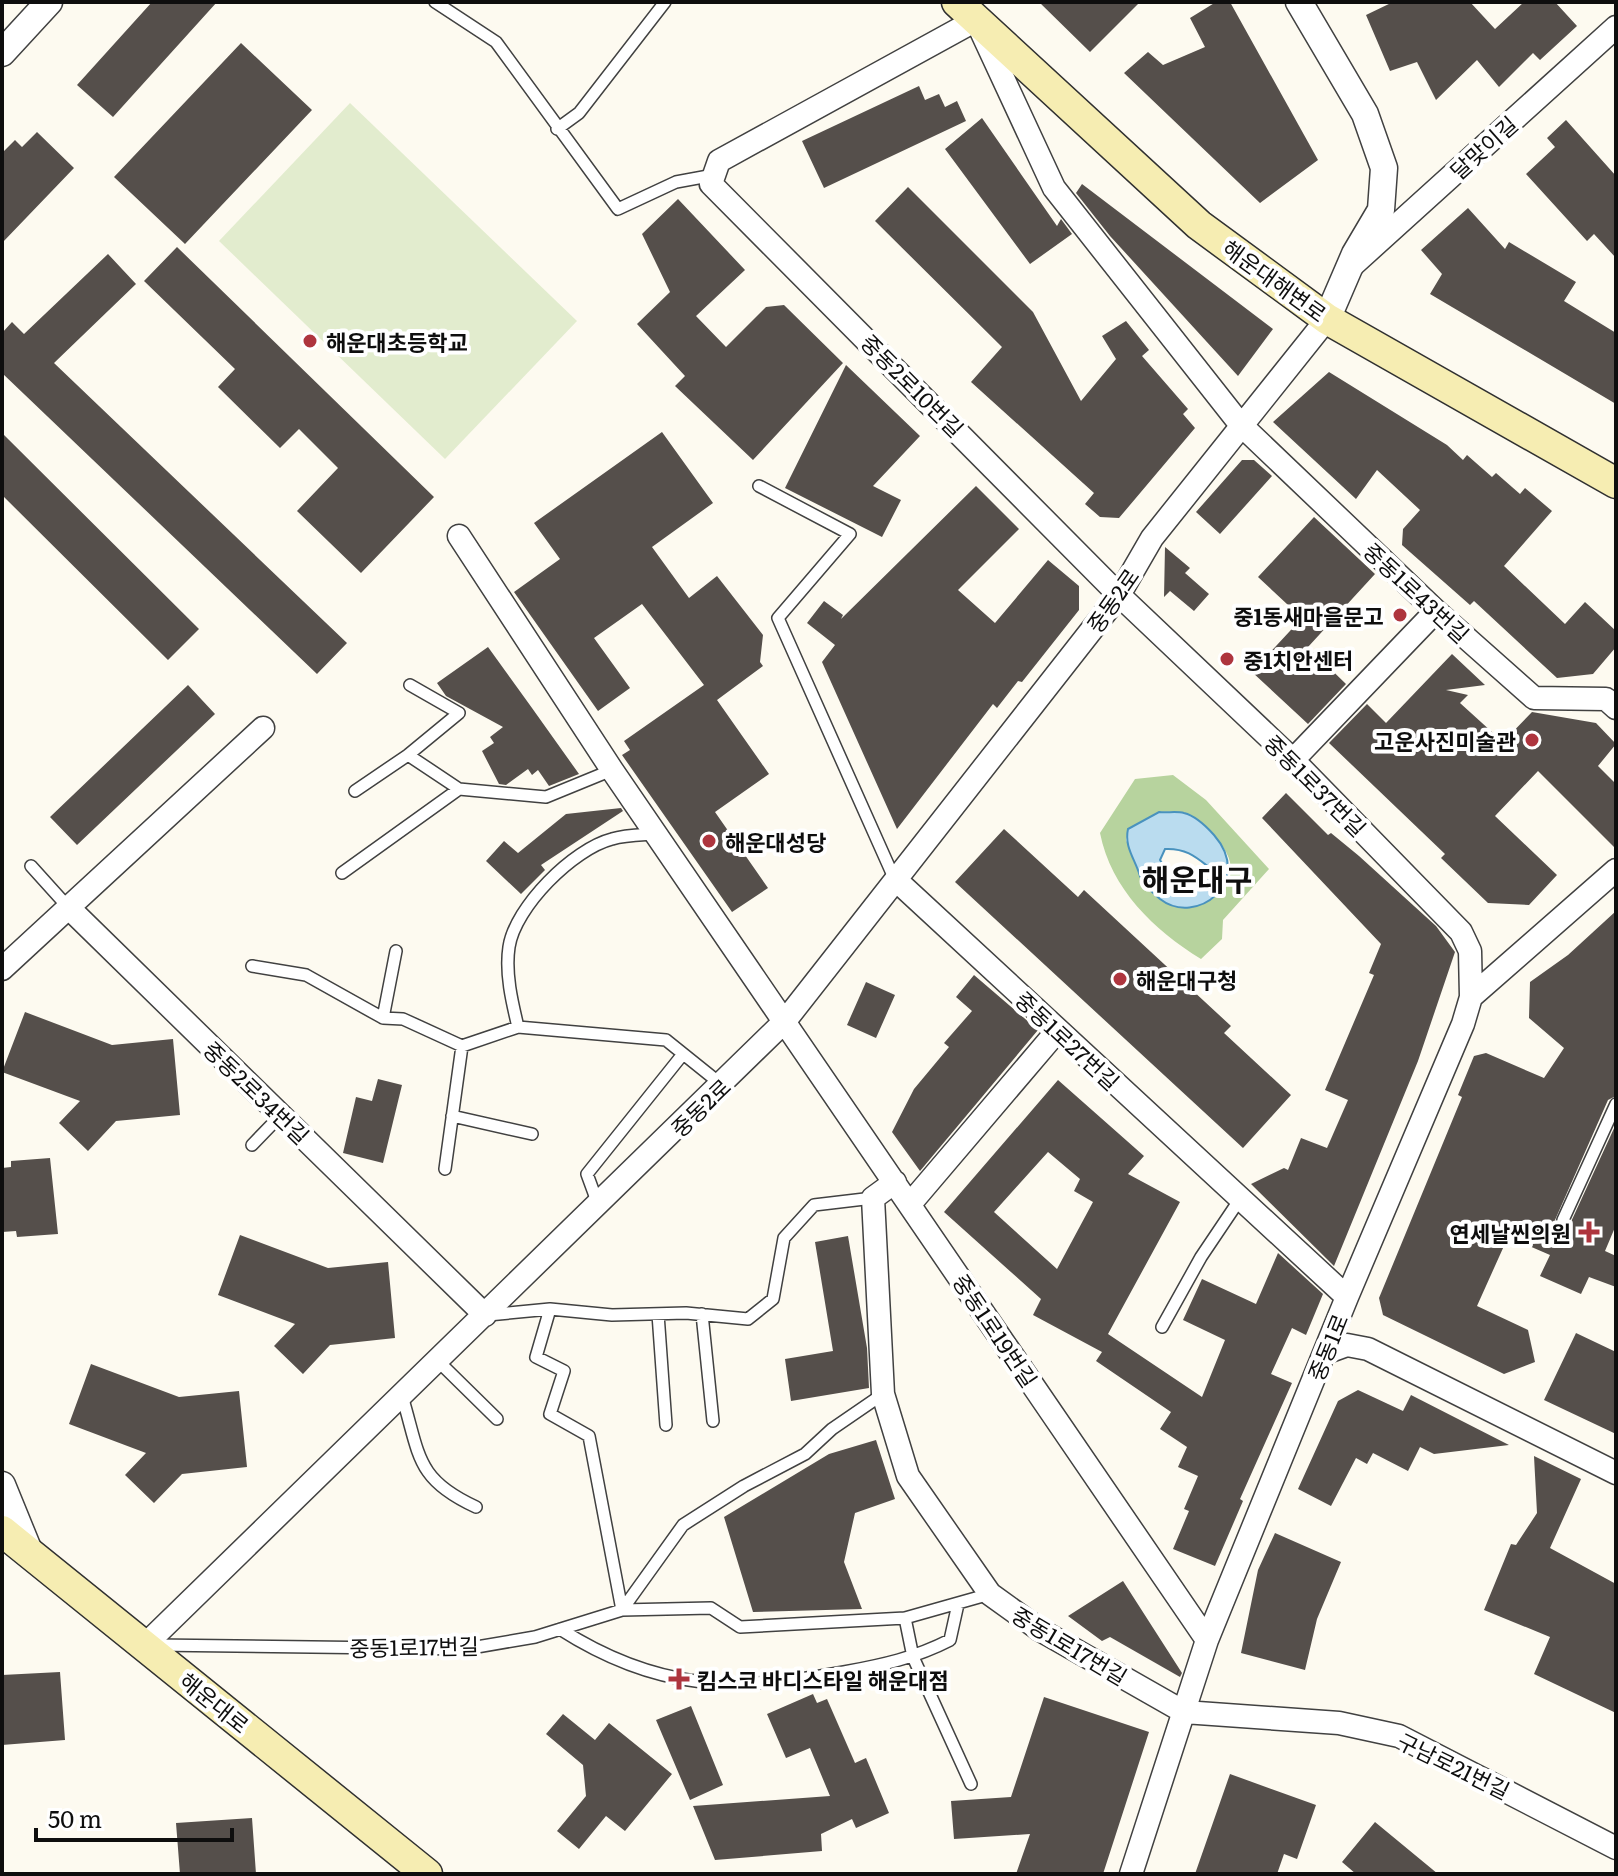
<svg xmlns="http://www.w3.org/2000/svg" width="1618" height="1876" font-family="Literata,'Noto Sans KR',serif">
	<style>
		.forest { fill: #b7d39e; fill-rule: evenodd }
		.pitch { fill: #e2ecce }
		.water { fill: #badcef; stroke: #4992be; stroke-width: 2; fill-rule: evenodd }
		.building { fill: #554f4b; fill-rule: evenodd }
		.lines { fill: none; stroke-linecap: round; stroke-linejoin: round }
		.service-casing { stroke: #414141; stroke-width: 14 }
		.minor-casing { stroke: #414141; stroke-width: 25 }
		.tertiary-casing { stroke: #414141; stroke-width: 29 }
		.secondary-casing { stroke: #303030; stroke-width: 33 }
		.service { stroke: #fff; stroke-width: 11 }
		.minor { stroke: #fff; stroke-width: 22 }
		.tertiary { stroke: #fff; stroke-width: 26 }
		.secondary { stroke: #f6edb2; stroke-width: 30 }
		.poi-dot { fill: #ae353e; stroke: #fff; stroke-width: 3 }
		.labels { text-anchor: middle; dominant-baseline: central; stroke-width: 8; stroke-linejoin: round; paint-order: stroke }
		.street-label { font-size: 22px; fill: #0e0e0e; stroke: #fff }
		.poi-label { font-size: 22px; font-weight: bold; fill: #0e0e0e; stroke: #fff; text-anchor: start }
		.district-label { font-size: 30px; font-weight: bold; fill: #0e0e0e; stroke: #fff }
	</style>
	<rect width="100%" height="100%" fill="#fdfaf0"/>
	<path class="forest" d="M1173,775L1206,800L1269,869L1223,920L1222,939L1201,959C1154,930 1111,889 1100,833L1135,779ZM1159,812C1167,812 1178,811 1184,814C1204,825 1237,850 1230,877C1225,893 1204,901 1191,908L1143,882L1126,840L1128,829Z"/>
	<path class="pitch" d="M350,103L577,321L445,459L219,241Z"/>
	<path class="water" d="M1159,812C1167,813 1177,811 1184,813C1196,816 1206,826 1214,835C1255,882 1196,927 1160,899C1152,892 1144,885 1140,876C1135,859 1124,847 1128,829ZM1165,849C1186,848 1196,857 1210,868V880L1203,882L1169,874L1160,860Z"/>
	<path class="building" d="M152,2H217L113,117L77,85Z
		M1039,2H1140L1090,52Z
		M1216,2H1230L1318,160L1260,203L1124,73L1148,52L1163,65L1205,47L1190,18Z
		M1393,2H1470L1495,29L1524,2H1555L1577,26L1540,60L1533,53L1499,87L1477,60L1436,100L1417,62L1390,71L1366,15Z
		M241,43L312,110L185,244L114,177Z
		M919,86L925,100L939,94L945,107L957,101L966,121L824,188L802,141Z
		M982,118L1057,226L1061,219L1072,234L1030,264L945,149Z
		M1566,120L1616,176V258L1594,234L1587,241L1526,174L1555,147L1547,138Z
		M37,132L74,168L2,243V153L15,140L22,147Z
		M1082,184L1273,329L1238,376L1110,236L1076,193Z
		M908,187L1033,312L1081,401L1116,359L1102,336L1126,321L1149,350L1142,356L1188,409L1183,414L1195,428L1119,518L1100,517L1085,504L1094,493L971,382L1002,347L875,221Z
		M678,199L745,270L696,316L726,347L766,307L784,305L843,363L753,460L675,386L685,376L637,324L670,292L642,234Z
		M1468,208L1505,249L1509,242L1576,282L1564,301L1616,333V404L1430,294L1442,274L1421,250Z
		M177,247L434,497L361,573L297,511L338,468L299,429L280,448L218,387L235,369L144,281Z
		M108,254L136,284L54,363L347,643L317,674L2,373V333L12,322L24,334Z
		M846,365L920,436L873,486L901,500L882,537L785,488Z
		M1329,372L1447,445L1463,460L1467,455L1492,477L1496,473L1520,494L1525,488L1552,511L1504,566L1565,624L1585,602L1616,631V647L1593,674L1557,678L1474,601L1470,605L1402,545L1403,529L1420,510L1377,470L1356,499L1273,422Z
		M662,432L713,503L652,547L689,598L717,576L763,635L760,662L763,666L717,700L769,774L715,812L768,888L732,912L622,755L630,750L624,741L704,685L642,604L594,638L630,688L598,711L514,592L560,559L534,523Z
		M2,433L199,629L168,660L2,495Z
		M1242,460H1254L1272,476L1220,534L1196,512Z
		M976,486L1019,529L958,590L995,623L1048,560L1079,586V610L1022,682L1018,681L997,708L993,704L897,829L822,662L835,645L807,623L824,601L843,615L841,619Z
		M1314,517L1375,574L1308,647L1346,684L1308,724L1252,672L1302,618L1258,577Z
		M1165,547L1190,568L1185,573L1209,594L1194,611L1170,591L1164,597Z
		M488,647L532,708L579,774L549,786L538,770L532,775L528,769L506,785L499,784L482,751L494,743L490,737L503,727L446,696L437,683Z
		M1452,654L1485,685L1446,690L1468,695L1460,703L1503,742L1532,712L1596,723L1616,744L1598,766L1616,784V849L1538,771L1495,816L1557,875L1529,905L1488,903L1441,858L1445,854L1329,743L1367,704L1386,723Z
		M188,685L215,714L77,845L50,817Z
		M1286,793L1328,835L1331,833L1359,856L1436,926L1455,952L1418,1061L1334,1266L1251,1184L1284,1168L1288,1170L1301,1138L1327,1148L1348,1100L1325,1090L1374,975L1369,973L1381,944L1262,818Z
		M621,808L623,811L541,865L545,870L521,894L486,861L504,841L518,853L566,814Z
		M1004,829L1078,897L1084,890L1231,1026L1224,1033L1291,1095L1243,1148L955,882Z
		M1616,911V1096L1608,1100L1555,1220L1560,1228L1570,1224L1616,1124V1225L1605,1251L1616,1256V1287L1589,1277L1581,1294L1540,1276L1550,1255L1508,1237L1477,1306L1528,1330L1535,1362L1504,1374L1383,1315L1379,1298L1462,1097L1458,1095L1474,1056L1486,1053L1544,1078L1564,1048L1529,1018L1530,982L1568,955Z
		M974,975L1038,1030L920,1171L892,1132L914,1089L949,1047L944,1043L972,1011L956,997Z
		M866,982L895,995L876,1038L847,1025Z
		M25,1012L112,1045L173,1039L180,1115L116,1121L88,1151L59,1123L80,1101L2,1072Z
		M378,1079L402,1085L383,1163L343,1153L356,1097L372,1101Z
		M1058,1080L1144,1156L1128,1174L1180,1202L1108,1334L1202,1397L1225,1340L1183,1320L1202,1279L1256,1304L1278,1253L1323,1294L1306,1335L1292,1328L1271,1374L1292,1383L1240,1499L1243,1501L1215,1566L1173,1549L1189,1511L1184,1509L1198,1476L1178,1467L1187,1447L1160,1429L1171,1412L1096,1361L1102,1352L1033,1315L1041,1299L944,1212ZM1048,1152L1080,1179L1074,1191L1093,1202L1057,1269L994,1212Z
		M50,1158L58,1234L17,1237L16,1231L2,1232V1168L11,1167V1161Z
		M240,1235L328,1268L388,1262L395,1338L330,1345L303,1374L274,1346L295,1324L218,1295Z
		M848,1236L867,1348L869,1388L791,1401L785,1359L833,1351L815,1242Z
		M1576,1333L1616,1352V1434L1544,1400Z
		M91,1364L179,1397L239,1391L247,1467L182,1474L154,1503L125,1475L146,1453L69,1424Z
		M1358,1390L1403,1411L1411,1395L1509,1445L1434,1454L1420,1447L1408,1471L1373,1453L1367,1464L1356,1458L1331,1506L1298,1489L1338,1401Z
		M876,1440L895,1499L855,1513L844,1562L862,1609L753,1612L724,1517L829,1454Z
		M1534,1456L1581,1479L1550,1548L1616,1584V1713L1534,1674L1550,1637L1484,1610L1511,1544L1516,1545L1537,1513Z
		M1275,1533L1341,1562L1317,1619L1305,1670L1241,1653L1258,1570Z
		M1123,1581L1182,1673L1180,1677L1110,1637L1102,1641L1068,1616Z
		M60,1672L65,1740L2,1745V1675Z
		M813,1694L817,1703L827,1699L855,1763L866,1758L889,1813L856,1828L852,1819L821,1834L822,1851L715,1860L693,1806L830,1796L810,1748L786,1758L767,1714Z
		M1044,1697L1149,1732L1103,1874H1016L1030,1834L954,1839L951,1801L1011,1797Z
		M691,1706L723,1785L690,1800L656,1720Z
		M563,1714L595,1740L609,1723L672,1774L625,1831L606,1816L579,1849L557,1831L586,1796L583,1765L546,1734Z
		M1230,1774L1316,1805L1297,1859L1284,1854L1277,1874H1195Z
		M252,1818L256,1874H180L176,1823Z
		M1375,1822L1438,1874H1356L1342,1862Z"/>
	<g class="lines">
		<g class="service-casing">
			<path id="service" d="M435,2L496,42L618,209L676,182L714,175
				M557,129L579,113L665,2
				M759,486L850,534L778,618L895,880
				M408,755L459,789
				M355,791L408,755L459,713L410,685
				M31,866L68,907
				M342,873L459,789L546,797L612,770
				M252,966L306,975L383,1018L403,1019L462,1046L518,1027L666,1040L722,1085
				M383,1018L396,951
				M518,1027C512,1002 505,973 509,947C515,907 573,849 612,839C625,835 641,835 655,834
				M452,1116L532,1134
				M252,1145L281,1115
				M445,1169L462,1046
				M598,1204L587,1174L683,1054
				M1563,1220L1616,1104
				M550,1309L612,1315L686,1313L748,1319L773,1299L784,1238L814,1205L873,1198
				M658,1314L666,1425
				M702,1314L713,1421
				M488,1315L550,1309L536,1357L564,1371L550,1414L589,1436L622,1610L711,1608L740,1627L905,1618L990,1594
				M1162,1327L1201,1257L1240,1199
				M438,1361L497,1419
				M402,1396C420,1455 415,1479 476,1507
				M905,1618L913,1657L971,1784
				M560,1629C657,1691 734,1692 844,1672C882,1665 915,1658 950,1640L958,1604
				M154,1645L465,1649L535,1637L622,1610L683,1525L744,1486L805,1454L832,1429L883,1394"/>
		</g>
		<g class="minor-casing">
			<path id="minor" d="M1354,264L1616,27
				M459,536L612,770L1207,1640
				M1293,760L1436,611
				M896,880L1347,1297
				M68,907L485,1315
				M2,969L263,728
				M1471,997L1470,951L1461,932L1293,760L1119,595L711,184L719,161L976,20L1054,188L1240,424L1436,611L1534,698L1606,699L1616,708
				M895,1182L873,1198L883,1394L908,1476L990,1594L1040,1630L1184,1712L1339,1723L1399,1736L1616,1848
				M910,1204L1058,1030
				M1325,1353L1347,1345L1368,1349L1616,1473
				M145,1645L785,1021L1119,595L1152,538L1327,319
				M1131,1874L1207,1640L1347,1297L1463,1024L1471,997L1616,870"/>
		</g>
		<g class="tertiary-casing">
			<path id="tertiary" d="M1299,2L1365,114L1384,168L1381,210L1355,254L1327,319
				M2,53L49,2
				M2,1485L31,1556"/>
		</g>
		<g class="secondary-casing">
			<path id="secondary" d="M957,2L1199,225L1327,319L1616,483
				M2,1531L427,1874"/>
		</g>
		<use href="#service" class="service"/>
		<use href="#minor" class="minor"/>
		<use href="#tertiary" class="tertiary"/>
		<use href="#secondary" class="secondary"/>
	</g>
	<g class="poi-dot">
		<circle cx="310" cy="341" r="8"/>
		<circle cx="1400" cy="615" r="8"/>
		<circle cx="1227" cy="659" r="8"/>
		<circle cx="1532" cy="740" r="8"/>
		<circle cx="709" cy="841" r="8"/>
		<circle cx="1120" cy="979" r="8"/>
		<path d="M1585 1220h8v8h8v8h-8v8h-8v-8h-8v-8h8z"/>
		<path d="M675 1667h8v8h8v8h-8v8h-8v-8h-8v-8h8z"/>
	</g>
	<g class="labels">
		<g class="street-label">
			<text transform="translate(1483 147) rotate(-42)">달맞이길</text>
			<text transform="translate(1275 280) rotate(36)">해운대해변로</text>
			<text transform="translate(913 385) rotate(45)">중동2로10번길</text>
			<text transform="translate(1417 592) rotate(43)">중동1로43번길</text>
			<text transform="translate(1112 600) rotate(-55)">중동2로</text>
			<text transform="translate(1316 785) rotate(45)">중동1로37번길</text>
			<text transform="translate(1068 1040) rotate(43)">중동1로27번길</text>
			<text transform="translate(257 1092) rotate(44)">중동2로34번길</text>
			<text transform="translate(700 1107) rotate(-44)">중동2로</text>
			<text transform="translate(996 1330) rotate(56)">중동1로19번길</text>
			<text transform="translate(1327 1347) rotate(-68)">중동1로</text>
			<text transform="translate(1070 1645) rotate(31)">중동1로17번길</text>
			<text transform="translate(414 1646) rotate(-1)">중동1로17번길</text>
			<text transform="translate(215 1702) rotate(39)">해운대로</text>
			<text transform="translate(1454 1765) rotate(26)">구남로21번길</text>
		</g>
		<g class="poi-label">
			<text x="326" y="341">해운대초등학교</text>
			<text x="1384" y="615" text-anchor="end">중1동새마을문고</text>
			<text x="1243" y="659">중1치안센터</text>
			<text x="1516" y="740" text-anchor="end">고운사진미술관</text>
			<text x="725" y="841">해운대성당</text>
			<text x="1136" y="979">해운대구청</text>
			<text x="1571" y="1232" text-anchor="end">연세날씬의원</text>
			<text x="697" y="1679">킴스코 바디스타일 해운대점</text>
		</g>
		<g class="district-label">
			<text x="1197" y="878">해운대구</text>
		</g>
	</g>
	<rect width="1618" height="1876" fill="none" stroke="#0e0e0e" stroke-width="8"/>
	<path d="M36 1828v12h196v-12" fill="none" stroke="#0e0e0e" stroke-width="4"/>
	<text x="48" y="1828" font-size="24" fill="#0e0e0e" stroke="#ffffff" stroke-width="6" paint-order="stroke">50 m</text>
</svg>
